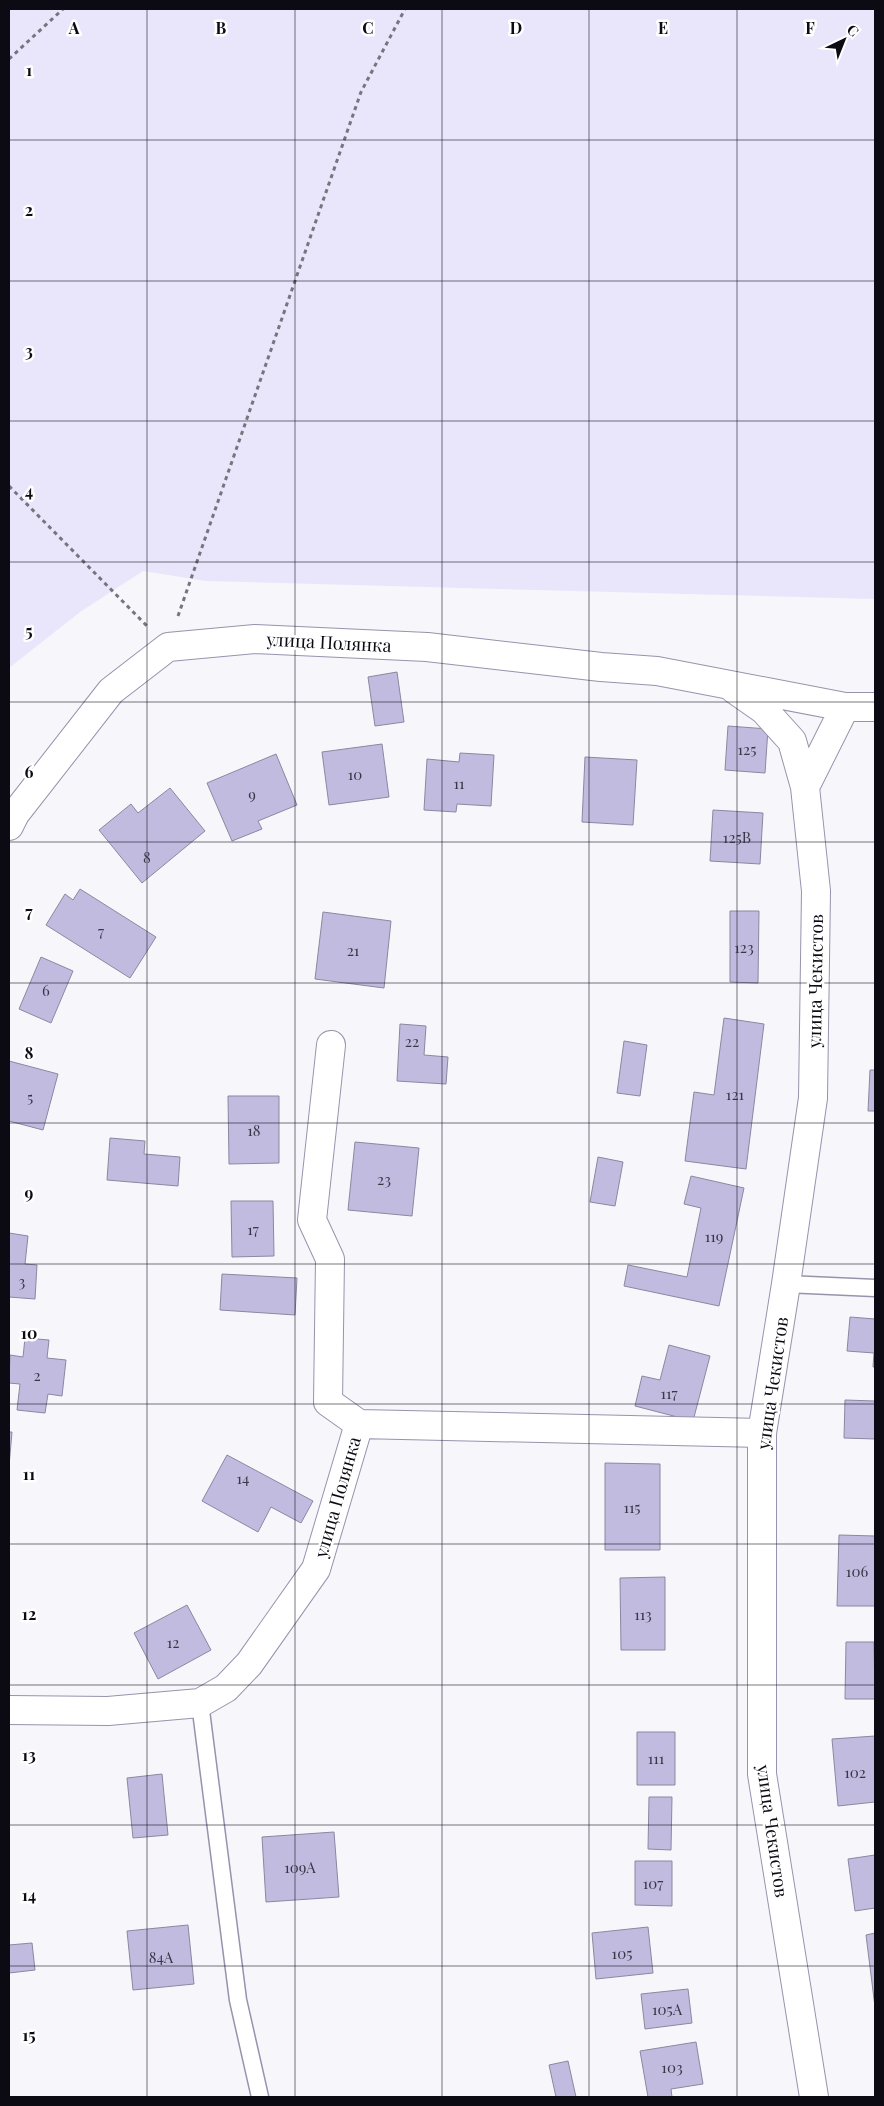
<svg xmlns="http://www.w3.org/2000/svg" width="884" height="2106" font-family="'Playfair Display',serif">
	<style>
		.green { fill: #e9e5fb }
		.building { fill: #c1bbdf; stroke: #8c87a1 }
		.lines { fill: none; stroke-linecap: round; stroke-linejoin: round }
		.service-casing { stroke: #9793ad; stroke-width: 19 }
		.minor-casing { stroke: #9793ad; stroke-width: 30 }
		.path { stroke: #76757d; stroke-width: 3; stroke-dasharray: 4 4; stroke-linecap: butt }
		.service { stroke: #fff; stroke-width: 16 }
		.minor { stroke: #fff; stroke-width: 28 }
		.grid { fill: none; stroke: #0c0a13; stroke-width: 1; stroke-opacity: 0.55 }
		.labels { text-anchor: middle; dominant-baseline: central; stroke-width: 5; stroke-linejoin: round; paint-order: stroke }
		.number-label { font-size: 15px; fill: #393646 }
		.street-label { font-size: 18px; fill: #0c0a13; stroke: #fff }
		.grid-label { font-size: 16px; text-anchor: middle; font-weight: bold; fill: #0c0a13; stroke: #fff; stroke-width: 5; stroke-linejoin: round; paint-order: stroke }
	</style>
	<rect width="100%" height="100%" fill="#f6f6fb"/>
	<path class="green" d="M9,9H875V599L206,581L143,571L80,612L9,668Z"/>
	<path class="building" d="M397,672L404,722L375,726L368,677Z
		M728,726L768,729L765,773L725,770Z
		M382,744L389,797L329,805L322,752Z
		M460,753L494,755L491,806L457,804L456,812L424,810L427,759L459,762Z
		M276,754L297,805L258,821L262,829L232,841L207,783Z
		M585,757L637,760L633,825L582,822Z
		M170,788L205,831L142,883L99,830L131,804L138,813Z
		M713,810L763,813L760,864L710,861Z
		M80,889L156,937L130,978L46,925L65,894L73,900Z
		M730,911H759L758,983L730,982Z
		M323,912L391,921L384,988L315,979Z
		M41,957L73,971L51,1023L19,1009Z
		M724,1018L764,1024L746,1169L685,1161L694,1092L714,1095Z
		M400,1024L426,1026L424,1055L448,1057L446,1084L397,1081Z
		M624,1041L647,1045L640,1096L617,1093Z
		M9,1061L58,1074L43,1130L9,1121Z
		M870,1070H875V1111H868Z
		M228,1096H279V1163L229,1164Z
		M110,1138L145,1141L144,1154L180,1157L178,1186L107,1180Z
		M355,1142L419,1148L412,1216L348,1210Z
		M598,1157L623,1162L615,1206L590,1202Z
		M691,1176L744,1188L719,1306L624,1286L628,1265L687,1277L701,1208L684,1204Z
		M231,1201H273L274,1256L232,1257Z
		M9,1233L28,1236L25,1264L37,1265L35,1299L9,1297Z
		M222,1274L297,1278L295,1315L220,1310Z
		M850,1317L875,1319V1367H873L874,1353L847,1351Z
		M25,1338L49,1340L47,1358L66,1360L62,1396L48,1394L45,1413L17,1410L20,1384L9,1383L10,1355L23,1357Z
		M669,1345L710,1356L693,1421L635,1406L642,1376L660,1380Z
		M845,1400L875,1401V1439L844,1438Z
		M9,1432H12L9,1466Z
		M227,1455L313,1501L301,1523L271,1507L258,1532L202,1501Z
		M605,1463L660,1464V1550H605Z
		M839,1535L875,1536V1606H837Z
		M665,1577V1650H621L620,1578Z
		M187,1605L211,1650L158,1679L134,1633Z
		M846,1642H874L875,1699H845Z
		M637,1732H675V1785H637Z
		M875,1736V1802L838,1806L832,1739Z
		M162,1774L168,1835L133,1838L127,1778Z
		M649,1797H672L671,1850L648,1849Z
		M334,1832L339,1897L266,1902L262,1837Z
		M875,1855V1908L855,1911L848,1859Z
		M635,1861H672V1906L635,1905Z
		M188,1925L194,1984L133,1990L127,1931Z
		M648,1927L653,1973L596,1979L592,1933Z
		M875,1933V2007L866,1935Z
		M32,1943L35,1970L9,1973V1945Z
		M688,1989L692,2023L645,2029L641,1994Z
		M696,2042L703,2084L671,2089L672,2097H648L640,2051Z
		M568,2061L576,2097H556L549,2065Z"/>
	<g class="lines">
		<g class="service-casing">
			<path id="service" d="M786,1284L875,1288
				M200,1703L238,2000L260,2097"/>
		</g>
		<g class="minor-casing">
			<path id="minor" d="M734,689L764,710L792,741L805,787
				M9,826L15,814L111,691L168,647L255,639L427,647L601,667L657,671L845,707H875
				M359,1424L762,1433
				M9,1710L108,1711L200,1703L226,1688L249,1664L316,1569L359,1424L328,1402L330,1259L312,1220L331,1045
				M814,2097L762,1774V1433L786,1284L813,1098L816,891L805,787L845,707"/>
		</g>
		<path class="path" d="M9,59L63,9
			M9,486L147,626
			M178,616L361,92L405,9"/>
		<use href="#service" class="service"/>
		<use href="#minor" class="minor"/>
	</g>
	<path class="grid" d="M147,9V2097M295,9V2097M442,9V2097M589,9V2097M737,9V2097M9,140H875M9,281H875M9,421H875M9,562H875M9,702H875M9,842H875M9,983H875M9,1123H875M9,1264H875M9,1404H875M9,1544H875M9,1685H875M9,1825H875M9,1966H875"/>
	<g class="labels">
		<g class="number-label">
			<text x="747" y="749">125</text>
			<text x="355" y="774">10</text>
			<text x="459" y="783">11</text>
			<text x="252" y="794">9</text>
			<text x="737" y="837">125В</text>
			<text x="147" y="857">8</text>
			<text x="101" y="931">7</text>
			<text x="744" y="947">123</text>
			<text x="353" y="950">21</text>
			<text x="46" y="990">6</text>
			<text x="412" y="1041">22</text>
			<text x="735" y="1094">121</text>
			<text x="30" y="1097">5</text>
			<text x="254" y="1130">18</text>
			<text x="384" y="1179">23</text>
			<text x="253" y="1229">17</text>
			<text x="714" y="1236">119</text>
			<text x="22" y="1281">3</text>
			<text x="37" y="1375">2</text>
			<text x="669" y="1393">117</text>
			<text x="243" y="1478">14</text>
			<text x="632" y="1507">115</text>
			<text x="857" y="1571">106</text>
			<text x="643" y="1614">113</text>
			<text x="173" y="1642">12</text>
			<text x="656" y="1758">111</text>
			<text x="855" y="1772">102</text>
			<text x="300" y="1867">109А</text>
			<text x="653" y="1883">107</text>
			<text x="622" y="1953">105</text>
			<text x="161" y="1957">84А</text>
			<text x="667" y="2009">105А</text>
			<text x="672" y="2067">103</text>
		</g>
		<g class="street-label">
			<text transform="translate(329 642) rotate(3)">улица Полянка</text>
			<text transform="translate(815 981) rotate(-89)">улица Чекистов</text>
			<text transform="translate(772 1383) rotate(-82)">улица Чекистов</text>
			<text transform="translate(337 1497) rotate(-74)">улица Полянка</text>
			<text transform="translate(773 1831) rotate(82)">улица Чекистов</text>
		</g>
	</g>
	<g class="grid-label">
		<text x="74" y="34">A</text>
		<text x="221" y="34">B</text>
		<text x="368" y="34">C</text>
		<text x="516" y="34">D</text>
		<text x="663" y="34">E</text>
		<text x="810" y="34">F</text>
		<text x="29" y="76">1</text>
		<text x="29" y="216">2</text>
		<text x="29" y="357">3</text>
		<text x="29" y="497">4</text>
		<text x="29" y="637">5</text>
		<text x="29" y="778">6</text>
		<text x="29" y="918">7</text>
		<text x="29" y="1059">8</text>
		<text x="29" y="1199">9</text>
		<text x="29" y="1339">10</text>
		<text x="29" y="1480">11</text>
		<text x="29" y="1620">12</text>
		<text x="29" y="1761">13</text>
		<text x="29" y="1901">14</text>
		<text x="29" y="2041">15</text>
	</g>
	<rect width="884" height="2106" fill="none" stroke="#0c0a13" stroke-width="20"/>
	<g transform="translate(844 40) rotate(43)" stroke="#ffffff" stroke-width="4" paint-order="stroke">
	<path d="M0-4L9 19L0 12L-9 19Z" fill="#0c0a13"/>
	<text y="-8" font-size="14" font-weight="bold" text-anchor="middle" fill="#0c0a13">С</text>
	</g>
</svg>
